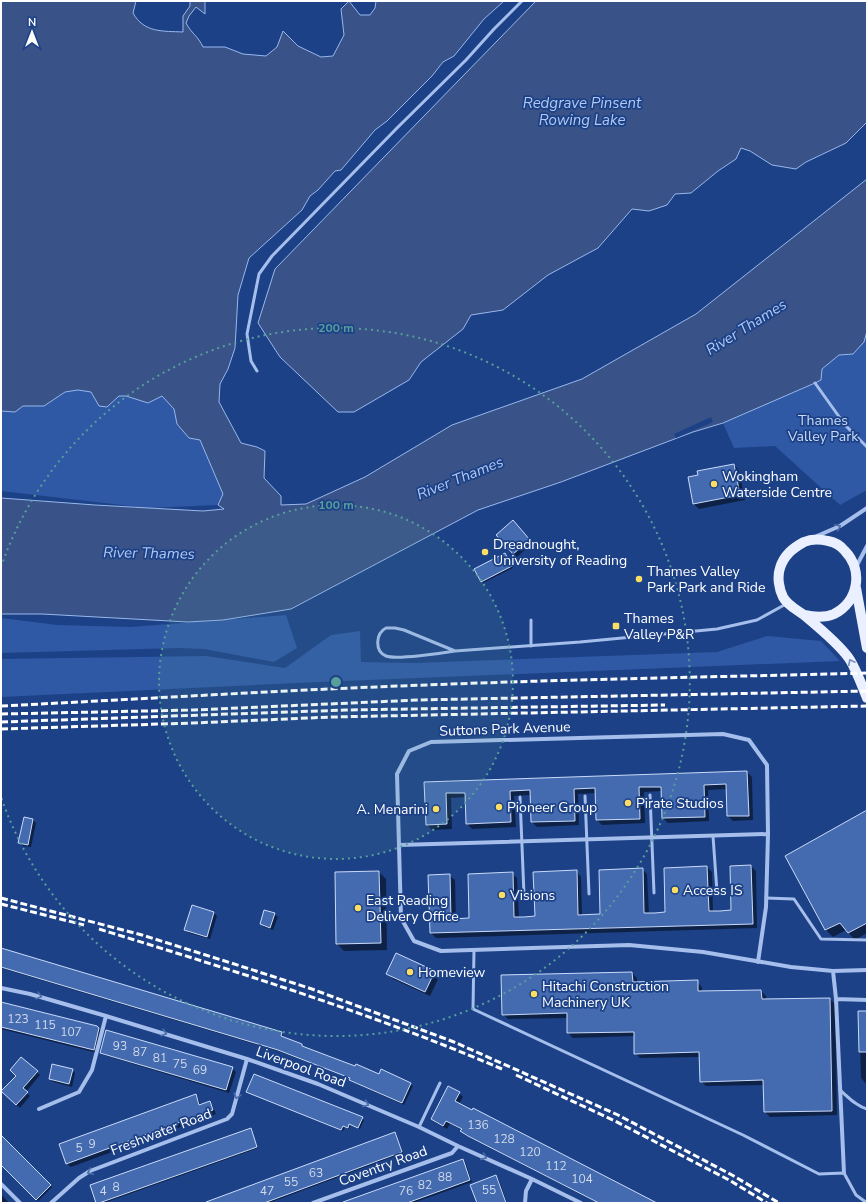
<svg xmlns="http://www.w3.org/2000/svg" width="868" height="1204" font-family="'Nunito Sans',sans-serif">
	<style>
		.green { fill: #2f59a5 }
		.water { fill: #395388; stroke: #98b8ed }
		.pier { fill: #1c4187 }
		.shadow { fill: #0007 }
		.building { fill: #446ab0; stroke: #cadbf8 }
		.lines { fill: none; stroke-linecap: round; stroke-linejoin: round }
		.lane { stroke: #a5beeb; stroke-width: 3 }
		.street { stroke: #a5beeb; stroke-width: 4 }
		.primary { stroke: #eaf0ff; stroke-width: 10 }
		.rail { stroke: #fff; stroke-width: 3; stroke-dasharray: 7 3; stroke-linecap: butt }
		.oneway { stroke: #4c6daa }
		.oneway2 { stroke: #7990bd }
		.ring { fill: none; stroke: #579f9a; stroke-width: 2; stroke-dasharray: 2 4 }
		.poi-dot { fill: #fcde63; stroke: #1c4187; stroke-width: 1.5 }
		.labels { text-anchor: middle; dominant-baseline: central; stroke-width: 3.5; stroke-linejoin: round; paint-order: stroke }
		.number-label { font-size: 12px; fill: #d0daeb }
		.park-label { font-size: 14px; fill: #cadbf8; stroke: #1c4187 }
		.poi-label { font-size: 14px; fill: #fff; stroke: #1c4187; text-anchor: start }
		.street-label { font-size: 14px; fill: #fff; stroke: #1c4187 }
		.water-label { font-size: 15px; font-style: italic; fill: #b1c9f3; stroke: #1c4187 }
		.centre { fill: #579f9a; stroke: #1c4187; stroke-width: 2 }
		.ring-label { font-size: 12px; text-anchor: middle; font-weight: bold; fill: #579f9a; stroke: #1c4187; stroke-width: 3.5; stroke-linejoin: round; paint-order: stroke }
	</style>
	<rect width="100%" height="100%" fill="#1c4187"/>
	<path class="green" d="M867,331V490L840,505L775,446L734,448L723,423L815,383L822,369L839,355L853,354L866,335Z
		M78,390L91,392L99,406L107,407L119,396H126L148,403L162,395L174,409L177,424L189,438L200,440L223,494L218,505L147,508L1,491V411L15,412L23,406H44L65,392Z
		M286,615L297,648L274,662L204,649L179,648L1,653V618L57,625L131,627Z
		M360,631L361,662L414,663L717,652L767,636L821,641L840,661L296,683L1,697V659L206,656L285,668L331,635Z"/>
	<path class="water" d="M1,1H136L133,13C144,33 163,31 183,32V16L190,6V1H205V14L196,7L189,16L186,23C191,33 198,36 203,47H225L243,54L266,56L277,47L283,31L298,46L321,57L333,56L344,35L341,9L349,1L360,15H370L375,8L376,1H504L484,19L454,56L443,62L432,76L387,121L375,130L341,170L335,171L318,190L310,196L302,210L249,258L238,295L235,348L228,369L220,384L219,402L241,443L257,447L265,451L264,478L281,496V505L306,504L365,477L452,425L582,379L696,314L867,179V331L864,342L853,354L839,355L822,369L821,380L815,383L723,423L693,432L561,482L478,510L291,609L223,620L188,622L42,614H1V498L95,505L203,511L224,509L218,505L223,494L200,440L189,438L177,424L174,409L162,396L148,403L126,396H119L107,407L99,406L91,392L78,390L65,392L44,406H23L15,412L1,411Z
		M536,1H867V122L846,143L806,162L796,169L772,165L750,151L741,148L736,159L718,171L691,193L675,194L667,205L649,211L632,209L598,248L548,275L503,310L471,315L463,329L421,362L409,380L354,412H338L280,357L258,323L275,269Z"/>
	<path class="pier" d="M711,417L713,422L676,438L674,434Z"/>
	<path class="shadow" d="M734,465L739,470L745,500L699,509L694,504L689,478Z
		M516,525L532,544L517,557L498,535Z
		M505,554L513,568L483,583L482,582Z
		M747,772L752,777L753,820L733,821L728,816L727,789L708,790L709,821L668,823L663,818L662,791L644,792L645,823L602,825L597,820L596,793L578,794L579,825L537,827L532,822L531,795L514,796L516,827L472,829L467,824V797L451,798L452,829L432,830L427,825L425,783Z
		M867,812V933L855,940L846,930L833,937L826,930L787,856Z
		M24,819L33,820L36,823L31,847L23,846L19,842Z
		M751,866L756,871L757,928L436,938L431,933L449,875L455,880L456,920L470,919L512,873L517,878L519,918L536,917L576,871L581,877L582,916L601,915L642,869L647,874L649,914L666,913L707,867L712,872L713,912L732,911Z
		M379,872L386,879L387,950L344,951L337,944Z
		M193,906L214,913L217,916L210,939L189,933L185,929Z
		M274,914L278,917L273,930L264,927L261,924Z
		M1,949L281,1033L283,1035L282,1038L302,1045L304,1047L379,1076L382,1071L413,1086L404,1105L352,1082L350,1080V1078L281,1052L1,968Z
		M434,971L439,977L430,996L393,979L388,974Z
		M632,973L637,978V983L697,982L702,987V992L761,991L766,996V1000L830,999L835,1004L837,1115L770,1117L765,1112L764,1085L706,1086L701,1081L700,1057L640,1058L635,1053V1036L573,1038L568,1033V1018L508,1019L503,1014Z
		M1,1003L99,1028L102,1032L97,1053L1,1029Z
		M867,1011V1085L861,1078L859,1012Z
		M101,1052L232,1068L236,1072L229,1093L104,1055Z
		M72,1070L75,1073L72,1087L53,1082L50,1079Z
		M37,1072L40,1075L26,1092L30,1096L20,1108L2,1091L17,1076Z
		M247,1092L362,1118L364,1120L360,1129L351,1125L349,1129L345,1127L343,1131Z
		M459,1093L463,1097L459,1104L655,1203H598L465,1135L462,1130L450,1124L447,1129L436,1123L432,1119Z
		M195,1095L198,1098L201,1105L209,1102L212,1105L216,1114L71,1167L67,1164L60,1145Z
		M250,1129L258,1148L104,1203H97Z
		M396,1134L403,1153L269,1203H206Z
		M1,1136L52,1187L38,1201L1,1163Z
		M463,1160L465,1162L472,1182L413,1203H342Z
		M495,1176L499,1180L507,1203H479Z
		M1,1194L9,1203H1Z"/>
	<path class="building" d="M734,464L740,495L693,504L688,477L698,475L697,471Z
		M513,520L530,540L513,554L496,535Z
		M505,553L512,566L481,582L474,569Z
		M747,771L749,816H727L726,784L704,785L705,817L662,818L661,787H639L640,819L596,820L595,788L574,789L575,821L531,822L530,790L510,791L511,822L466,824L465,793H446L447,824L426,825L424,782Z
		M867,810V923L848,933L840,923L825,930L785,856Z
		M24,817L33,819L28,845L18,843Z
		M751,865L753,924L430,933L428,875L450,874L451,919L469,918L468,874L513,872L514,917H524L535,916L533,872L577,870L578,915L600,914L599,870L643,868L644,913H655L665,912L664,868L707,866L709,911H720L731,910L730,866Z
		M379,871L381,943L336,944L335,872Z
		M192,905L214,912L207,937L184,930Z
		M264,910L275,913L270,928L260,924Z
		M1,948L282,1032L281,1036L302,1044V1046L331,1057L355,1066L356,1064L379,1074L381,1069L411,1083L402,1103L349,1080L350,1078L278,1050L1,967Z
		M396,953L435,971L425,992L386,974Z
		M632,972L633,982L698,980V991L761,990L762,999L830,998L832,1111L764,1112L763,1080L700,1082L699,1052L634,1054V1032L567,1033V1013L502,1015L501,975Z
		M1,1002L97,1026L99,1028L94,1050L1,1027Z
		M858,1011H867V1052H859Z
		M106,1030L233,1067L226,1090L100,1053Z
		M21,1057L38,1071L23,1088L28,1092L16,1105L1,1091L16,1076L10,1070Z
		M52,1064L73,1069L69,1084L49,1079Z
		M254,1074L363,1117L358,1128L349,1124L348,1128L343,1126L341,1130L246,1092Z
		M448,1086L460,1092L455,1101L472,1110L473,1108L657,1203H599L468,1136L460,1131L462,1129L446,1121L443,1126L431,1119Z
		M196,1094L199,1105L210,1101L213,1110L66,1164L59,1144Z
		M251,1128L257,1147L99,1203H96L90,1185Z
		M395,1132L402,1152L380,1160L264,1203H206V1202Z
		M1,1135L51,1185L36,1200L1,1165Z
		M463,1159L470,1180L407,1203H343V1202Z
		M496,1175L506,1203H477L470,1185Z"/>
	<g class="lines">
		<path class="lane" d="M257,371L251,361L247,334L259,274L272,256L397,128L466,60L494,29L522,1
			M815,383L845,425L867,447
			M531,620V646
			M386,628H395L404,630L455,651C443,653 396,660 386,656C374,651 376,633 386,628Z
			M455,651L580,642L717,629L757,620L786,604
			M650,795L654,893
			M585,796L589,894
			M520,797L524,895
			M713,836L717,892
			M766,898L794,899L821,939L867,940
			M474,950L473,1009L743,1135L819,1174L844,1173L856,1195L867,1203
			M840,1090C848,1097 856,1106 867,1109
			M419,1127L440,1083"/>
		<path class="street" d="M817,536L840,526L867,508
			M856,567L867,546
			M399,845L768,834
			M758,962L766,907L768,834L767,765L749,740L723,734L431,742L409,751L397,774L401,918L414,941L441,951L629,945L703,952L791,967L833,971L867,970
			M833,971L836,999L867,1000
			M1,988L30,994L106,1016L247,1059L318,1084L419,1127L458,1146L532,1179L581,1203
			M836,999L844,1173
			M39,1109L79,1092L92,1070L106,1016
			M1,1184L20,1203
			M51,1203L79,1178L90,1171L227,1119L232,1114L247,1059
			M313,1203L452,1153L458,1146
			M525,1203L526,1191L532,1179"/>
		<path class="primary" d="M856,588L867,648
			M804,615C813,617 825,618 834,614C858,602 864,571 845,551C841,546 834,542 828,541C820,539 811,539 804,542C793,548 784,555 780,568C777,577 779,589 783,597C787,605 797,610 804,615C818,627 837,642 848,657C855,666 862,686 867,698"/>
		<path class="rail" d="M1,706C143,699 285,690 427,685C574,679 720,677 867,673
			M1,714L194,710L418,700L867,691
			M1,722L346,710L665,705
			M1,729L193,723L332,717L867,706
			M1,898L142,935L231,963L312,989L454,1042L618,1115L732,1175L779,1203
			M1,904L84,925
			M99,929C235,971 371,1013 502,1069
			M516,1075L615,1121L729,1180L767,1203"/>
	</g>
	<defs><path id="oneway-chevron" d="M-2-3.5L2.5 0L-2 3.5" fill="none" stroke-width="1.6" stroke-linecap="round" stroke-linejoin="round"/></defs>
	<g class="oneway">
		<use href="#oneway-chevron" transform="translate(838 527) rotate(-26)"/>
		<use href="#oneway-chevron" transform="translate(39 996) rotate(16)"/>
		<use href="#oneway-chevron" transform="translate(164 1033) rotate(17)"/>
		<use href="#oneway-chevron" transform="translate(237 1096) rotate(106)"/>
		<use href="#oneway-chevron" transform="translate(366 1104) rotate(23)"/>
		<use href="#oneway-chevron" transform="translate(484 1157) rotate(24)"/>
		<use href="#oneway-chevron" transform="translate(90 1172) rotate(155)"/>
	</g>
	<use class="oneway2" href="#oneway-chevron" transform="translate(851 662) rotate(-117)"/>
	<circle cx="336" cy="682" r="177" fill="#579f9a" fill-opacity=".12"/>
	<g class="ring">
		<circle cx="336" cy="682" r="177"/>
		<path d="M1 567A354 354 0 1 1 1 797"/>
	</g>
	<g class="poi-dot">
		<circle cx="714" cy="484" r="4"/>
		<circle cx="485" cy="552" r="4"/>
		<circle cx="639" cy="579" r="4"/>
		<rect x="612" y="622" width="8" height="8" rx="2"/>
		<circle cx="628" cy="803" r="4"/>
		<circle cx="499" cy="807" r="4"/>
		<circle cx="436" cy="809" r="4"/>
		<circle cx="675" cy="890" r="4"/>
		<circle cx="502" cy="895" r="4"/>
		<circle cx="358" cy="908" r="4"/>
		<circle cx="410" cy="972" r="4"/>
		<circle cx="534" cy="994" r="4"/>
	</g>
	<g class="labels">
		<g class="number-label">
			<text x="18" y="1019">123</text>
			<text x="45" y="1025">115</text>
			<text x="71" y="1032">107</text>
			<text x="120" y="1046">93</text>
			<text x="140" y="1052">87</text>
			<text x="160" y="1058">81</text>
			<text x="180" y="1064">75</text>
			<text x="200" y="1070">69</text>
			<text x="478" y="1125">136</text>
			<text x="504" y="1139">128</text>
			<text x="92" y="1144">9</text>
			<text x="79" y="1148">5</text>
			<text x="530" y="1152">120</text>
			<text x="556" y="1166">112</text>
			<text x="316" y="1173">63</text>
			<text x="445" y="1177">88</text>
			<text x="582" y="1179">104</text>
			<text x="291" y="1182">55</text>
			<text x="425" y="1185">82</text>
			<text x="116" y="1187">8</text>
			<text x="489" y="1190">55</text>
			<text x="103" y="1191">4</text>
			<text x="267" y="1191">47</text>
			<text x="406" y="1191">76</text>
		</g>
		<g class="park-label">
			<text x="823" y="420">Thames<tspan x="823" dy="16">Valley Park</tspan></text>
		</g>
		<g class="poi-label">
			<text x="722" y="476">Wokingham<tspan x="722" dy="16">Waterside Centre</tspan></text>
			<text x="493" y="544">Dreadnought,<tspan x="493" dy="16">University of Reading</tspan></text>
			<text x="647" y="571">Thames Valley<tspan x="647" dy="16">Park Park and Ride</tspan></text>
			<text x="624" y="618">Thames<tspan x="624" dy="16">Valley P&amp;R</tspan></text>
			<text x="636" y="803">Pirate Studios</text>
			<text x="507" y="807">Pioneer Group</text>
			<text x="428" y="809" text-anchor="end">A. Menarini</text>
			<text x="683" y="890">Access IS</text>
			<text x="510" y="895">Visions</text>
			<text x="366" y="900">East Reading<tspan x="366" dy="16">Delivery Office</tspan></text>
			<text x="418" y="972">Homeview</text>
			<text x="542" y="986">Hitachi Construction<tspan x="542" dy="16">Machinery UK</tspan></text>
		</g>
		<g class="street-label">
			<text transform="translate(505 729) rotate(-2)">Suttons Park Avenue</text>
			<text transform="translate(301 1067) rotate(20)">Liverpool Road</text>
			<text transform="translate(161 1132) rotate(-21)">Freshwater Road</text>
			<text transform="translate(383 1166) rotate(-20)">Coventry Road</text>
		</g>
		<g class="water-label">
			<text x="582" y="103">Redgrave Pinsent<tspan x="582" dy="17">Rowing Lake</tspan></text>
			<text transform="translate(746 327) rotate(-32)">River Thames</text>
			<text transform="translate(460 478) rotate(-22)">River Thames</text>
			<text transform="translate(149 553) rotate(1)">River Thames</text>
		</g>
	</g>
	<circle cx="336" cy="682" r="6" class="centre"/>
	<g class="ring-label">
		<text x="336" y="332">200 m</text>
		<text x="336" y="509">100 m</text>
	</g>
	<rect width="868" height="1204" fill="none" stroke="#ffffff" stroke-width="4"/>
	<g transform="translate(32 32)" stroke="#1c4187" stroke-width="3" paint-order="stroke">
	<path d="M0-3L7 15L0 10L-7 15Z" fill="#ffffff"/>
	<text y="-6" font-size="11" font-weight="bold" text-anchor="middle" fill="#ffffff">N</text>
	</g>
</svg>
